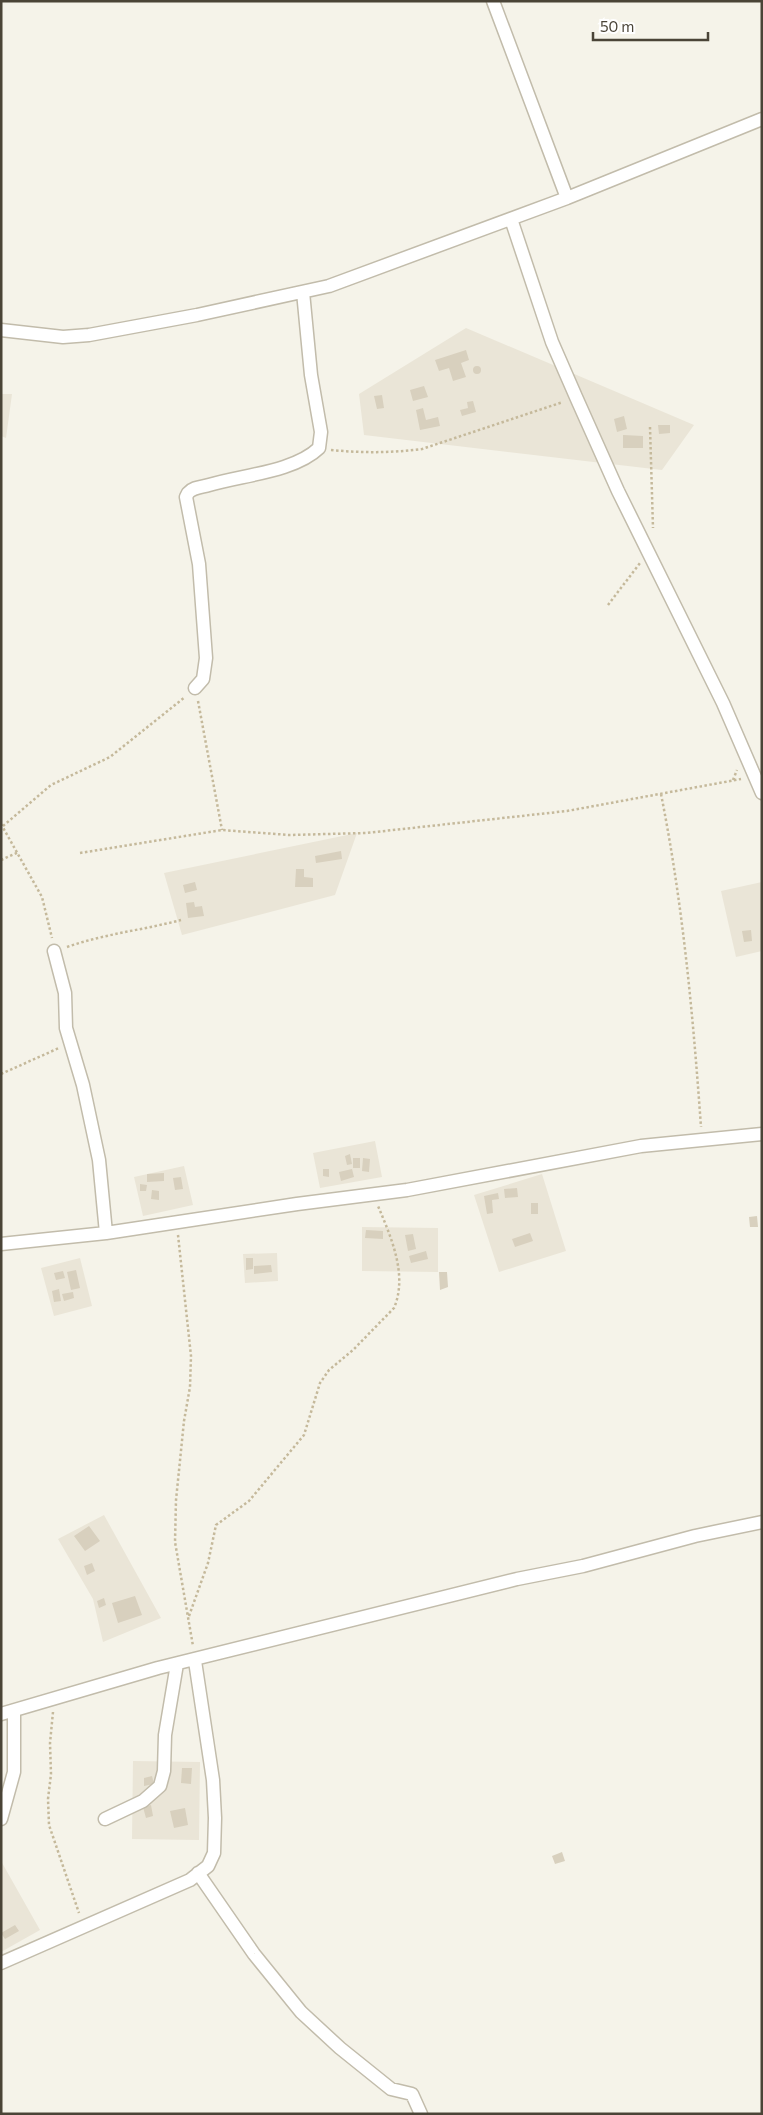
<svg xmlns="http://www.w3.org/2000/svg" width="763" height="2115" font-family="Commissioner,sans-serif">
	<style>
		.residential { fill: #eae5d7 }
		.building { fill: #d8d0be }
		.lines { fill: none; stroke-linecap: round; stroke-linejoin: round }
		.minor-casing { stroke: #c2bcab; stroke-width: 15 }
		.path { stroke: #c5b99b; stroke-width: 2.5; stroke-dasharray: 2.5 2.5; stroke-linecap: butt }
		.minor { stroke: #fff; stroke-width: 12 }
	</style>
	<rect width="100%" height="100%" fill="#f5f3e9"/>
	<path class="residential" d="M466,328L694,425L662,470L364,435L359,394Z
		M1,394H12L6,438L1,436Z
		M357,833L335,895L182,935L164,873Z
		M762,882V951L736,957L721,891Z
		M375,1141L382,1177L320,1188L313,1153Z
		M184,1166L193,1205L143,1216L134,1177Z
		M542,1174L566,1251L499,1272L474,1195Z
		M362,1227L438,1228V1272L362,1271Z
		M277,1253L278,1281L245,1283L243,1254Z
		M80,1258L92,1306L54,1316L41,1268Z
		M104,1515L161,1618L103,1642L93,1599L58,1539Z
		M133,1761L200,1762L199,1840L132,1839Z
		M1,1861L40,1930L1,1952Z"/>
	<path class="building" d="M466,350L469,360L461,363L466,377L453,381L449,368L439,371L435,360Z
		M473 370a4 4 0 1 1 8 0a4 4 0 1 1-8 0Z
		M424,386L428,397L413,401L410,390Z
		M382,395L384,408L377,409L374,396Z
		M473,401L476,412L462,416L460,410L468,408L467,402Z
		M423,408L426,420L438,417L440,426L420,430L416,410Z
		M624,416L627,429L617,432L614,419Z
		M658,425H670V433L659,434Z
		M623,435L643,436V448H623Z
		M341,851L342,859L316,863L315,856Z
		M296,869H304V877L313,878V887H295Z
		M195,882L197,890L185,893L183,885Z
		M194,902L195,907L202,906L204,916L188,918L186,903Z
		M751,930L752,941L744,942L742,931Z
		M350,1154L352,1164L347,1165L345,1156Z
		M353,1158H360V1168H353Z
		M363,1158L370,1159L369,1172L362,1171Z
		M323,1169H329V1177L323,1176Z
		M352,1169L354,1177L341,1181L339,1172Z
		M164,1173V1181L147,1182V1174Z
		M181,1177L183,1189L175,1190L173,1178Z
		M140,1184L147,1185L146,1191H140Z
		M517,1188L518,1197L505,1198L504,1189Z
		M152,1190L159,1191V1200L151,1199Z
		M498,1193L499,1199L492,1200L493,1213L487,1214L484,1196Z
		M531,1203H538V1214H531Z
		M757,1216L758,1227H750L749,1217Z
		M366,1230L383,1231V1239L365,1238Z
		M530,1233L533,1241L515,1247L512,1239Z
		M413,1234L416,1249L408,1251L405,1235Z
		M426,1251L428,1259L411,1263L409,1256Z
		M246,1258H253V1269L246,1270Z
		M271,1265L272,1272L254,1274V1266Z
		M76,1270L80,1288L71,1290L67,1272Z
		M63,1271L65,1278L56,1280L54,1273Z
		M439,1272H447L448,1287L440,1290Z
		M59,1289L61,1301L54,1302L52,1291Z
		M73,1292L74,1298L64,1301L62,1294Z
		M89,1526L100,1541L85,1551L74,1536Z
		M92,1563L95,1571L87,1575L84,1566Z
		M135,1596L142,1615L118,1623L112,1603Z
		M104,1598L106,1605L99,1608L97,1601Z
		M182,1768H192L191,1784L181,1783Z
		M152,1776L154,1784L144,1786V1778Z
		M151,1805L153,1816L146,1818L143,1807Z
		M185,1808L188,1825L174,1828L170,1811Z
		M562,1852L565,1861L555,1864L552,1856Z
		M15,1925L19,1931L5,1939L1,1933Z"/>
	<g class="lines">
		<g class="minor-casing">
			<path id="minor" d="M493,1L567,198
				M511,219L552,342L576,397L618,491L723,703L762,793
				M1,330L63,337L89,335L197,315L329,286L567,198L762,119
				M195,688L203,679L206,658L199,564L186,497L188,493C193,487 202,487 209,485C242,475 294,472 319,448L321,432L311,375L303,292
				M54,951L65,993L66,1028L83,1085L99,1160L106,1233
				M1,1244L106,1233L297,1204L407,1190L641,1146L762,1134
				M1,1714L158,1668L517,1579L583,1566L695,1536L762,1522
				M1,1819L14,1772V1711
				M105,1819L143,1801L160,1786L164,1771L165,1735L177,1664
				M198,1873L254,1954L301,2012L340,2048L391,2089L412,2094L421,2114
				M1,1963L190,1880L208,1866L214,1853L215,1818L213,1780L195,1661"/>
		</g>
		<path class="path" d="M650,427L653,528
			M331,450C362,453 391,453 422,449L563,402
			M608,605L640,563
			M198,701L222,830
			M733,780L737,770
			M661,794C683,905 693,1015 701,1127
			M1,824L42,897L52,938
			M3,826L51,785L110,757L185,697
			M80,853L222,830L289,835L366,833L567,811L741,779
			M1,860L19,852
			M67,947C104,934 143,930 181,920
			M1,1074L59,1048
			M178,1235L191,1356L190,1387L184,1421L176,1500L175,1542L193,1646
			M189,1616L208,1563L216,1525L249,1501L304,1435L320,1383L329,1370L353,1350L394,1308C408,1275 391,1237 378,1206
			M53,1712L50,1743L51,1774L48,1799L49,1825L79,1913"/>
		<use href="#minor" class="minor"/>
	</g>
	<rect width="763" height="2115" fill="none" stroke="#4a4437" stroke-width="5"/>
	<path d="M593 32v8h115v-8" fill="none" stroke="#4a4437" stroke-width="2.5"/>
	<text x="600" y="32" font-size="15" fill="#4a4437" stroke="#ffffff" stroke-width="4" paint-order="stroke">50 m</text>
</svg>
